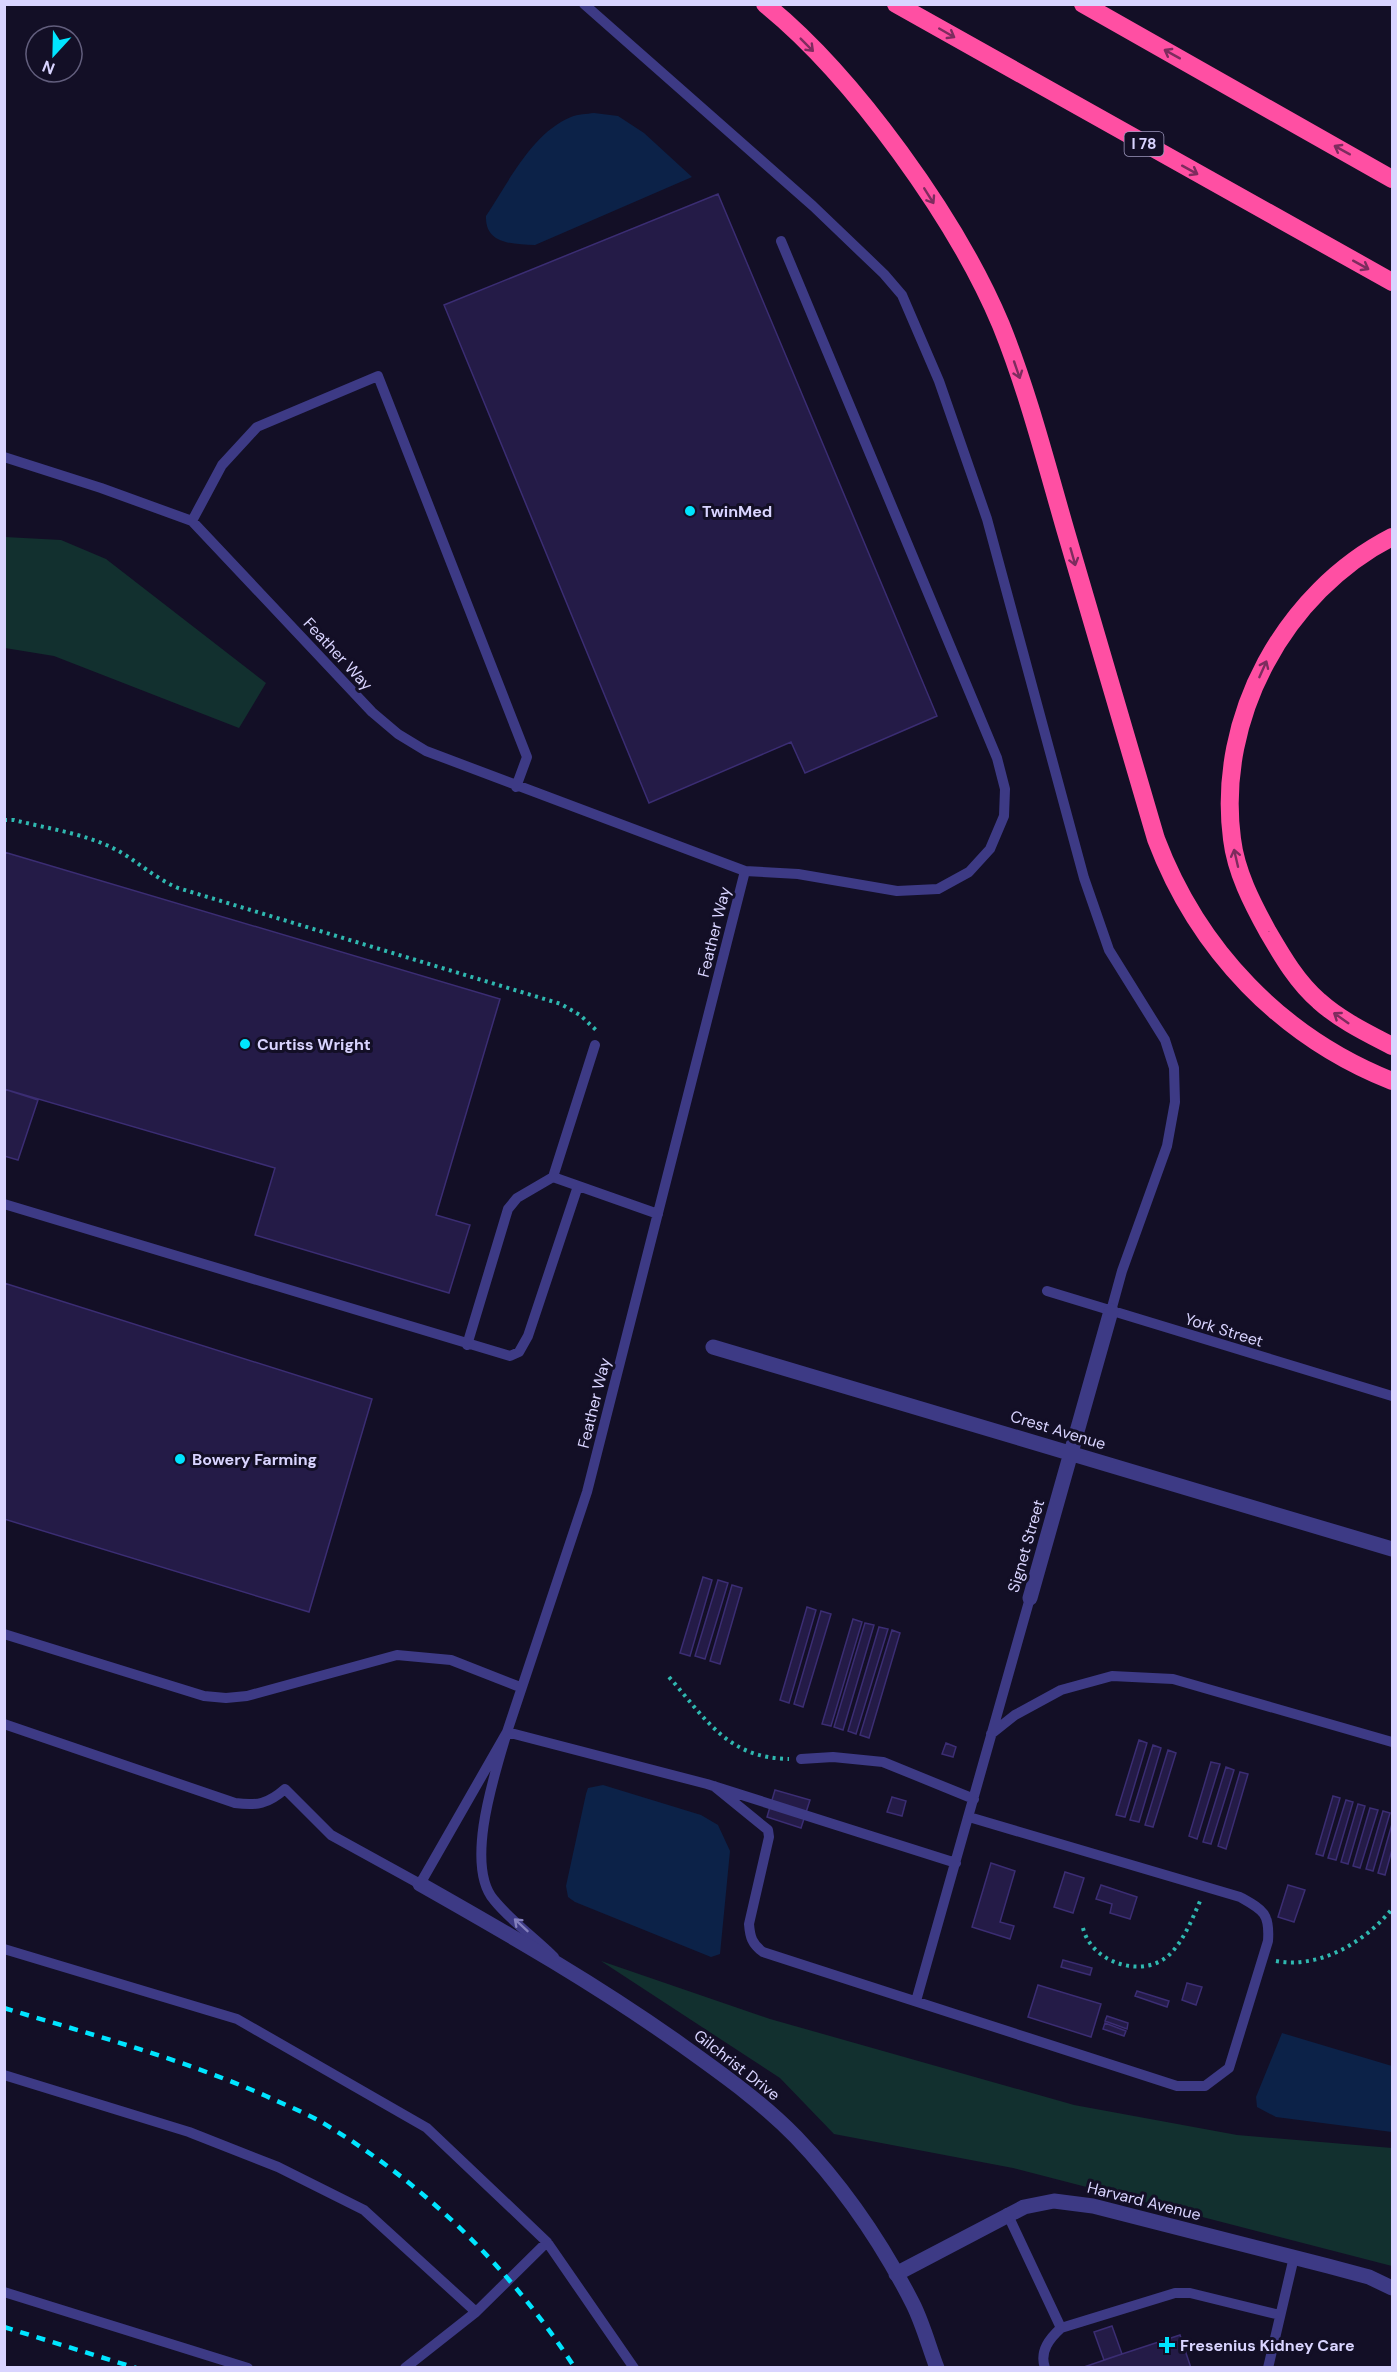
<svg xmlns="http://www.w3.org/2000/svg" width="1397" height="2372" font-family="'DM Sans',sans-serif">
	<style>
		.green { fill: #12302f }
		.water { fill: #0c2248 }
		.building { fill: #241b47; stroke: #3b2d73; stroke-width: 1.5 }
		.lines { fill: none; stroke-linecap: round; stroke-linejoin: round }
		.path { stroke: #2fb8b0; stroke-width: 4; stroke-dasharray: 3 4.5; stroke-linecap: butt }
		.service { stroke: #3d3a85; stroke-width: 10 }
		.minor { stroke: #3d3a85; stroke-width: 15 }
		.motorway { stroke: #ff4fa3; stroke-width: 18 }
		.rail { stroke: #00e5ff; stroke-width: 4.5; stroke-dasharray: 9 8; stroke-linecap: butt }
		.oneway { stroke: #7d2c5e }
		.oneway2 { stroke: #837fbc }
		.poi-dot { fill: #00e5ff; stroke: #130f26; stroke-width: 2 }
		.labels { text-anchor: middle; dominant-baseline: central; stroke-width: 6; stroke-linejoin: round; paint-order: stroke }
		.shield { fill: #130f26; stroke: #9e99be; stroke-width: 1.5 }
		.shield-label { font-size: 15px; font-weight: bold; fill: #d9d4ff }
		.poi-label { font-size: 16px; font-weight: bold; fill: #d9d4ff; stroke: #130f26; text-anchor: start }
		.street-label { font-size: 16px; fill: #d9d4ff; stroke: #130f26 }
	</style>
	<rect width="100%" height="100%" fill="#130f26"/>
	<path class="green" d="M5,537L61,540L106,559L266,683L239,728L54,656L5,648Z
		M601,1961L770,2019L1074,2105L1237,2135L1392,2148V2266L1013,2168L834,2134L780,2078Z"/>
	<path class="water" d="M594,113L618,116L644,133L692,177L535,245C512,244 485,244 486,216C508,183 532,133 571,117C578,114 587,114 594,113Z
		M603,1785L701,1815L718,1825L730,1851L720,1954L711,1957L575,1902L568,1897L566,1886L586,1794L588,1788Z
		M1282,2033L1392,2066V2132L1276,2117L1257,2107L1256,2097Z"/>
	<path class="building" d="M718,194L937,716L805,773L791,742L649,803L444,305Z
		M4,852L500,999L436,1215L470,1225L449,1293L255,1235L275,1168L4,1089Z
		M4,1089L38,1100L18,1160L4,1156Z
		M4,1283L372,1399L309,1612L4,1519Z
		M703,1577L712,1580L690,1656L680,1653Z
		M718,1580L728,1583L705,1659L695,1656Z
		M732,1585L742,1588L720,1664L710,1661Z
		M807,1607L816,1610L789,1703L780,1700Z
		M821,1611L831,1614L803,1707L794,1704Z
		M853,1619L862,1622L831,1726L822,1724Z
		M865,1623L874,1625L843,1730L834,1727Z
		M879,1627L888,1629L856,1734L848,1731Z
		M892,1630L900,1633L869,1738L860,1735Z
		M1139,1740L1147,1743L1125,1817L1116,1815Z
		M946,1743L956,1747L953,1757L942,1754Z
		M1153,1745L1161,1748L1139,1822L1130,1820Z
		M1168,1750L1176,1753L1153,1827L1145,1825Z
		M1211,1762L1220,1764L1197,1839L1189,1836Z
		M1226,1767L1234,1770L1211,1844L1203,1842Z
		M1240,1772L1248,1774L1226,1849L1218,1846Z
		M775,1790L810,1800L801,1828L767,1817Z
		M1333,1796L1340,1798L1323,1856L1316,1854Z
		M892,1797L906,1801L902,1816L887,1812Z
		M1346,1800L1353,1802L1336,1860L1328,1858Z
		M1358,1804L1365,1806L1348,1864L1341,1862Z
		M1370,1808L1378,1810L1360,1868L1353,1866Z
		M1383,1811L1390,1813L1373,1871L1366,1869Z
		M1392,1824V1850L1385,1875L1378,1873Z
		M991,1863L1015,1871L1000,1922L1014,1926L1010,1939L972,1927Z
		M1065,1872L1084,1878L1073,1913L1054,1907Z
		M1101,1885L1137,1897L1130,1919L1110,1913L1112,1904L1096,1899Z
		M1288,1885L1305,1890L1294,1922L1278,1917Z
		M1063,1960L1092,1968L1090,1975L1061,1967Z
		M1187,1983L1202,1987L1196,2005L1182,2000Z
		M1038,1985L1101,2004L1091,2037L1028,2017Z
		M1137,1991L1169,2001L1167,2007L1135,1996Z
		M1107,2016L1128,2023L1127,2029L1105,2021Z
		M1105,2023L1126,2031L1124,2036L1103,2029Z
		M1112,2326L1122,2354L1104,2360L1094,2332Z
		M1180,2335L1191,2368L1084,2367L1122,2354Z"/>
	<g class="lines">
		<path class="path" d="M4,820H14C49,829 90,834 122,853C142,865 155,878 178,888L561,1004L580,1015L596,1030
			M669,1677C706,1719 727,1758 789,1759
			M1083,1928C1091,1962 1141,1979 1168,1956C1184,1941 1192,1919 1201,1899
			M1276,1961C1320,1969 1365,1942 1392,1909"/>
		<path class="service" d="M584,4L813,206L884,274L902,295L939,381L987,519L1084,878L1109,950L1165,1040L1174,1068L1175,1102L1167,1146L1122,1271L1111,1311
			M4,457L101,488L192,521L372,712L398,734L426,751L745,871L587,1492L507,1732L420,1884L331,1835L285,1789C268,1804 257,1806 235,1803L4,1724
			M192,521L222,465L257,427L378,376L527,757L516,787
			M745,871L798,874L897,891L938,889L969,872L990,849L1004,816L1005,789L997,758L781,241
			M595,1045L553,1177L658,1214
			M4,1204L510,1356L519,1352L528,1336L578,1186
			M1047,1291L1392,1396
			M467,1345L508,1209L517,1198L553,1177
			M4,1634L204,1696L226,1698L247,1696L397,1655L451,1660L520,1687
			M991,1734L1015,1715L1061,1690L1112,1676L1173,1679L1392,1742
			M801,1759L833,1757L883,1762L974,1799
			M714,1786L768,1830L769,1837L749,1924C750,1937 752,1944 763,1952L1177,2086H1205L1229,2068L1268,1941C1270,1913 1263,1910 1240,1897L969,1817
			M4,1949L237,2019L427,2128L547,2242L634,2368
			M554,1957C535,1938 511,1921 494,1900C464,1865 495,1773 507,1732L707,1784L956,1863
			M916,2001L1030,1598
			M4,2075L189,2132L278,2167L364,2210L476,2312
			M1007,2213L1061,2328
			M4,2292L248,2368
			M405,2368L476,2312L547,2242
			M1045,2368C1039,2351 1050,2338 1061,2328L1175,2293H1190L1280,2315
			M1268,2368L1294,2257"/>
		<path class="minor" d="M713,1347L1392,1549
			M1030,1598L1111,1311
			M420,1884C510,1935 599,1986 683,2046C722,2074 762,2102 796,2137C843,2186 882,2243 913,2304C923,2324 929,2347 937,2368
			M896,2274L1024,2207L1054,2201L1093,2206L1328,2266L1369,2277L1392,2288"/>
		<path class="motorway" d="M765,4C854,76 957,220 1001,325C1028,392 1046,463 1066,532C1096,634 1126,737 1156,839C1198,950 1281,1037 1392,1081
			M896,4L1392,282
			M1083,4L1392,179
			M1392,537C1285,592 1216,717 1232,839C1236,872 1252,903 1268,932C1282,956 1297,982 1319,1001C1340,1020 1367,1033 1392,1046"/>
		<path class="rail" d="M4,2008C93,2035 182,2059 266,2096C285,2105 306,2113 323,2123C424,2183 511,2269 575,2368
			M4,2327L136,2368"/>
	</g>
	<defs><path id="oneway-shaft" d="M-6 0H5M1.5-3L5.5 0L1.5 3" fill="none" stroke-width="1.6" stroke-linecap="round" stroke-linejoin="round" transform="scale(1.5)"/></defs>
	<g class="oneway">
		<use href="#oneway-shaft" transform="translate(947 33) rotate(30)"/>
		<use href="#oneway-shaft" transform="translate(807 45) rotate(45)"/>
		<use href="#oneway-shaft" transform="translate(1172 54) rotate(-151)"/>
		<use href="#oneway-shaft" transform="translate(1342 150) rotate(-151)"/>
		<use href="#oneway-shaft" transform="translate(1190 170) rotate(29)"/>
		<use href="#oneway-shaft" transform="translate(929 196) rotate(58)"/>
		<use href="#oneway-shaft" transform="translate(1361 265) rotate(29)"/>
		<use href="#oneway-shaft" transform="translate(1017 370) rotate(71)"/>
		<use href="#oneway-shaft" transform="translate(1073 557) rotate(74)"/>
		<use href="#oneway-shaft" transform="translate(1263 669) rotate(-66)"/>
		<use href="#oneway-shaft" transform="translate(1236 858) rotate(-103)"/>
		<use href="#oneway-shaft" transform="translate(1341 1018) rotate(-145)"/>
	</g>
	<use class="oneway2" href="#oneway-shaft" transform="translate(521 1925) rotate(-137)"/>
	<g class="poi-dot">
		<circle cx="690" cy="511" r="6"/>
		<circle cx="245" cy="1044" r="6"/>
		<circle cx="180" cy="1459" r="6"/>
		<path d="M1164 2336h6v6h6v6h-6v6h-6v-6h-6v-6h6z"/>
	</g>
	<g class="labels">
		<rect class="shield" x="1124.5" y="132" width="39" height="24" rx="4.5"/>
		<g class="shield-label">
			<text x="1144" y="144">I 78</text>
		</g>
		<g class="poi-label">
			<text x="702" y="511">TwinMed</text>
			<text x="257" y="1044">Curtiss Wright</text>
			<text x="192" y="1459">Bowery Farming</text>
			<text x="1180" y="2345">Fresenius Kidney Care</text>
		</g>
		<g class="street-label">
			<text transform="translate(338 654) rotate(47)">Feather Way</text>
			<text transform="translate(714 932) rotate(-76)">Feather Way</text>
			<text transform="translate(1224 1330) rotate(17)">York Street</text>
			<text transform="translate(594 1403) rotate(-76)">Feather Way</text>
			<text transform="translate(1058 1430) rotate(17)">Crest Avenue</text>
			<text transform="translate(1026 1546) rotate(-74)">Signet Street</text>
			<text transform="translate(737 2065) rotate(38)">Gilchrist Drive</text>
			<text transform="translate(1144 2201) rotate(14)">Harvard Avenue</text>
		</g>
	</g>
	<rect width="1397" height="2372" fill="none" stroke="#d9d4ff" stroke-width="12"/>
	<g transform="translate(54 54) rotate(202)"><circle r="28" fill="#130f26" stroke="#625e7d" stroke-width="1.5"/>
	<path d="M0-4.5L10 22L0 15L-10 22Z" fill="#00e5ff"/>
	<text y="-9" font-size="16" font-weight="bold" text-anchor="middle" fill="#d9d4ff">N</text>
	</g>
</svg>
